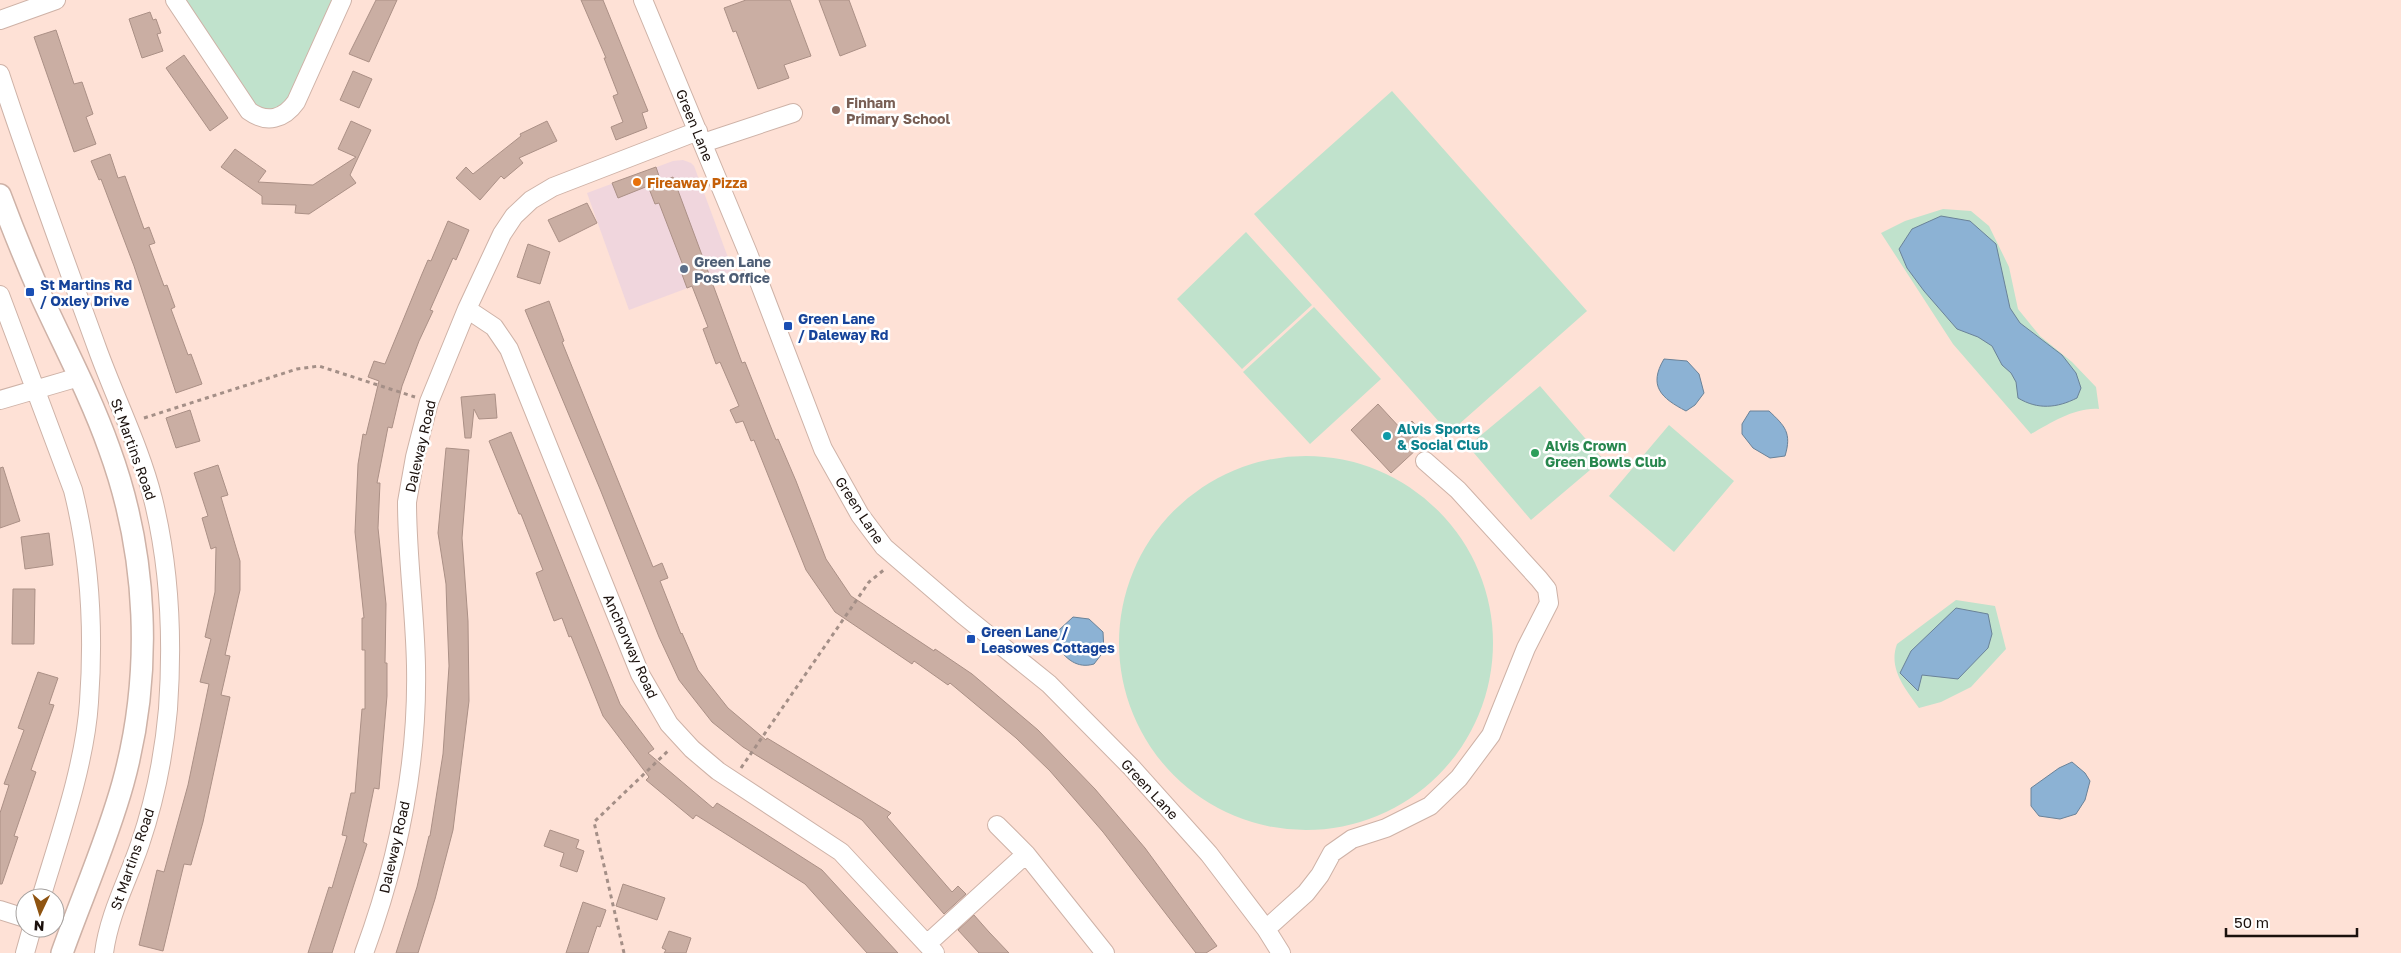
<svg xmlns="http://www.w3.org/2000/svg" width="2401" height="953" font-family="'Golos Text',sans-serif">
	<style>
		.commercial { fill: #f0d6dd }
		.green { fill: #c0e2cc }
		.water { fill: #8cb2d4; stroke: #6a8298 }
		.building { fill: #caaea3; stroke: #ab9086 }
		.lines { fill: none; stroke-linecap: round; stroke-linejoin: round }
		.minor-casing { stroke: #ceb2a7; stroke-width: 20 }
		.major-casing { stroke: #ceb2a7; stroke-width: 24 }
		.path { stroke: #a48f87; stroke-width: 3; stroke-dasharray: 4 4; stroke-linecap: butt }
		.minor { stroke: #fff; stroke-width: 18 }
		.major { stroke: #fff; stroke-width: 21 }
		.education-dot { fill: #8d6e63; stroke: #fff; stroke-width: 2 }
		.food-dot { fill: #e8710a; stroke: #fff; stroke-width: 2 }
		.service-dot { fill: #5c6f8a; stroke: #fff; stroke-width: 2 }
		.transit-dot { fill: #1a4fb4; stroke: #fff; stroke-width: 2 }
		.culture-dot { fill: #0f9aa8; stroke: #fff; stroke-width: 2 }
		.leisure-dot { fill: #2e9e5b; stroke: #fff; stroke-width: 2 }
		.labels { text-anchor: middle; dominant-baseline: central; stroke-width: 5; stroke-linejoin: round; paint-order: stroke }
		.education-label { font-size: 14px; font-weight: bold; fill: #785e54; stroke: #fff; text-anchor: start }
		.street-label { font-size: 14px; fill: #1b110d; stroke: #fff }
		.food-label { font-size: 14px; font-weight: bold; fill: #c56008; stroke: #fff; text-anchor: start }
		.service-label { font-size: 14px; font-weight: bold; fill: #4e5e75; stroke: #fff; text-anchor: start }
		.transit-label { font-size: 14px; font-weight: bold; fill: #164399; stroke: #fff; text-anchor: start }
		.culture-label { font-size: 14px; font-weight: bold; fill: #0d838f; stroke: #fff; text-anchor: start }
		.leisure-label { font-size: 14px; font-weight: bold; fill: #27864d; stroke: #fff; text-anchor: start }
	</style>
	<rect width="100%" height="100%" fill="#fee1d6"/>
	<path class="commercial" d="M683,160L691,163L694,166L733,271L629,310L587,193L673,161Z"/>
	<path class="green" d="M182,0H333L289,98L273,111L256,108Z
		M1392,91L1587,311L1449,433L1254,214Z
		M1943,209L1971,211L1989,226L2009,267L2018,309L2040,336L2072,362L2096,387L2099,409C2075,407 2051,423 2031,434L1953,344L1881,233L1905,221Z
		M1246,232L1312,305L1242,369L1177,299Z
		M1314,307L1381,379L1310,444L1243,372Z
		M1540,386L1603,459L1531,520L1468,446Z
		M1669,425L1734,481L1674,552L1609,496Z
		M1119 643a187 187 0 1 1 374 0a187 187 0 1 1-374 0Z
		M1956,600L1995,606L2006,649L1971,687L1941,702L1919,708C1905,688 1888,669 1897,644Z"/>
	<path class="water" d="M1941,216L1970,221L1996,244L2010,308L2020,323L2062,355L2076,373L2081,388L2077,398C2057,408 2038,410 2018,398L2016,382L2011,373L2002,365L1992,346L1978,337L1957,329L1924,291L1907,268L1899,249L1912,229Z
		M1664,359L1687,361L1699,374L1704,393L1695,405L1686,411C1661,398 1648,386 1664,359Z
		M1750,411H1769C1785,426 1792,433 1785,456L1770,458L1753,448L1742,434V424Z
		M1956,608L1988,614L1992,634L1988,648L1958,679L1922,675L1918,691L1900,673L1911,651Z
		M1073,617L1089,619L1103,632L1104,651L1094,664C1077,669 1066,659 1056,645L1059,630Z
		M2072,762L2085,773L2090,781L2085,800L2076,814L2060,819L2039,816L2031,806V788L2059,768Z"/>
	<path class="building" d="M376,0H397L369,62L349,54Z
		M581,0H603L648,111L642,113L647,128L616,140L611,127L623,122L613,96L618,94L604,58H606Z
		M746,0H790L811,56L784,65L789,78L758,89L736,31L733,32L724,8Z
		M819,0H849L866,46L840,56Z
		M150,12L153,20L156,19L161,33L157,34L163,51L142,58L129,19Z
		M56,30L74,84L82,82L93,114L86,117L96,144L74,152L34,37Z
		M184,55L228,118L210,131L166,68Z
		M353,71L372,79L359,108L340,100Z
		M351,121L371,130L350,175L356,183L309,214L295,213L296,205L262,204V196L221,167L235,149L266,171L258,182L313,185L356,157L338,149Z
		M547,121L557,141L519,158L523,163L504,179L501,176L480,200L456,178L466,167L473,174L521,136L520,134Z
		M110,154L118,178L125,176L144,229L149,227L155,243L149,245L164,286L167,285L175,307L171,309L188,355L191,354L202,384L176,393L134,266L101,179L99,180L91,161Z
		M656,167L661,182L673,177L742,363L745,362L776,440L778,439L796,481L826,559L851,596L934,651L935,649L972,674L1038,730L1095,789L1145,848L1217,946L1206,953H1196L1103,832L1050,771L1016,738L950,683L948,685L914,661L912,664L835,612L806,570L754,440L751,441L743,421L736,423L730,410L739,406L720,362L716,364L703,329L708,327L692,286L687,288L680,269L684,268L659,203L655,204L648,186L618,198L612,183Z
		M587,203L597,223L559,242L548,220Z
		M448,221L469,230L456,260L453,258L430,310L433,311L419,341L402,386L392,428L388,427L377,483H380L378,528L386,604L385,663H387V696L379,789L374,788L363,842L367,844L332,953H308L329,887L332,888L347,836L342,835L351,793H355L362,709H365V650H362V618H364L355,532L358,464L363,434L366,435L379,381L368,377L374,361L385,364L422,274L428,260L431,261Z
		M528,244L550,252L540,284L517,277Z
		M549,301L564,341L562,342L653,567L662,563L668,578L660,581L681,634L682,633L698,670L728,708L766,740L767,738L891,813L887,817L952,892L958,886L966,894L944,914L862,820L743,747L712,722L679,680L659,637L600,489L525,310Z
		M495,394L497,418L479,419L474,409L471,438H465L461,397Z
		M1378,404L1402,430L1412,421L1422,432L1412,441L1418,448L1391,473L1351,430Z
		M190,410L200,441L176,448L166,418Z
		M511,432L620,704L654,749L648,753L713,808L717,803L822,870L898,953H867L805,884L696,815L693,819L646,780L649,777L603,716L571,636L569,637L562,618L554,621L536,573L543,570L521,514H519L489,441Z
		M446,448L469,450L462,538L468,621L469,701L453,830L435,899L418,953H396L417,887L429,836H430L443,754L449,666L447,615L446,584L438,533Z
		M218,465L228,495L221,497L240,561V590L225,655L230,656L221,695L230,697L203,822L191,865L184,864L163,951L139,945L157,870L164,872L188,785L209,684L200,682L211,639L205,637L215,592L216,547L211,549L202,518L208,516L194,473Z
		M3,467L20,521L0,528V468Z
		M49,533L53,565L25,569L21,537Z
		M13,589H35L34,644H12Z
		M38,672L58,678L49,704L54,705L31,770L36,772L14,836L18,837L2,884H0V813L9,785L4,784L24,730L18,728Z
		M550,830L579,840L576,848L584,851L577,872L560,866L564,853L544,846Z
		M623,884L665,898L657,920L616,906Z
		M583,902L606,910L600,927L597,926L588,953H566Z
		M974,915L989,932L1009,953H979L958,930Z
		M669,931L691,938L686,953H664L666,950L662,948Z"/>
	<g class="lines">
		<g class="minor-casing">
			<path id="minor" d="M175,0L249,111C267,124 284,119 296,102L342,0
				M643,0L748,253L823,449L860,515L884,547L962,614L1049,684L1132,768L1209,854L1266,929L1281,953
				M0,20L56,0
				M0,74C30,166 64,257 97,348C115,398 140,447 153,499C170,568 173,638 168,709C164,755 155,800 140,844C128,880 109,914 104,953
				M703,143L793,113
				M0,295L73,490C90,558 94,632 89,702C85,765 59,838 41,898
				M467,309L494,327L509,349L640,674L669,724L692,749L718,771L841,852L935,953
				M0,400L79,377
				M997,825L1026,854L1105,953
				M0,910L25,918
				M1266,929L1306,893L1320,875L1332,853L1352,839L1386,828L1430,806L1459,778L1491,735L1526,648L1549,603L1547,589L1539,579L1458,490L1425,461
				M927,944L1026,854
				M25,953L32,928
				M364,953C398,861 418,764 416,666C415,611 407,557 407,502L415,457L429,402L467,309L502,234L514,216L531,200L553,187L698,131"/>
		</g>
		<g class="major-casing">
			<path id="major" d="M0,195C13,230 27,264 42,298C65,348 91,397 109,448C148,554 153,674 123,783C107,841 82,897 62,953"/>
		</g>
		<path class="path" d="M144,418L297,369L319,366L415,397
			M741,768L869,582L885,569
			M624,953L594,822L670,749"/>
		<use href="#minor" class="minor"/>
		<use href="#major" class="major"/>
	</g>
	<circle class="education-dot" cx="836" cy="110" r="5"/>
	<circle class="food-dot" cx="637" cy="182" r="5"/>
	<circle class="service-dot" cx="684" cy="269" r="5"/>
	<g class="transit-dot">
		<rect x="25" y="287" width="10" height="10" rx="2.5"/>
		<rect x="783" y="321" width="10" height="10" rx="2.5"/>
		<rect x="966" y="634" width="10" height="10" rx="2.5"/>
	</g>
	<circle class="culture-dot" cx="1387" cy="436" r="5"/>
	<circle class="leisure-dot" cx="1535" cy="453" r="5"/>
	<g class="labels">
		<g class="education-label">
			<text x="846" y="102">Finham<tspan x="846" dy="16">Primary School</tspan></text>
		</g>
		<g class="street-label">
			<text transform="translate(695 125) rotate(68)">Green Lane</text>
			<text transform="translate(420 446) rotate(-77)">Daleway Road</text>
			<text transform="translate(134 449) rotate(70)">St Martins Road</text>
			<text transform="translate(860 510) rotate(57)">Green Lane</text>
			<text transform="translate(631 646) rotate(66)">Anchorway Road</text>
			<text transform="translate(1150 789) rotate(47)">Green Lane</text>
			<text transform="translate(394 847) rotate(-77)">Daleway Road</text>
			<text transform="translate(132 859) rotate(-71)">St Martins Road</text>
		</g>
		<g class="food-label">
			<text x="647" y="182">Fireaway Pizza</text>
		</g>
		<g class="service-label">
			<text x="694" y="261">Green Lane<tspan x="694" dy="16">Post Office</tspan></text>
		</g>
		<g class="transit-label">
			<text x="40" y="284">St Martins Rd<tspan x="40" dy="16">/ Oxley Drive</tspan></text>
			<text x="798" y="318">Green Lane<tspan x="798" dy="16">/ Daleway Rd</tspan></text>
			<text x="981" y="631">Green Lane /<tspan x="981" dy="16">Leasowes Cottages</tspan></text>
		</g>
		<g class="culture-label">
			<text x="1397" y="428">Alvis Sports<tspan x="1397" dy="16">&amp; Social Club</tspan></text>
		</g>
		<g class="leisure-label">
			<text x="1545" y="445">Alvis Crown<tspan x="1545" dy="16">Green Bowls Club</tspan></text>
		</g>
	</g>
	<g transform="translate(40 913) rotate(184)"><circle r="24" fill="#ffffff" stroke="#a4a09e"/>
	<path d="M0-4L9 19L0 12L-9 19Z" fill="#8f5411"/>
	<text y="-8" font-size="14" font-weight="bold" text-anchor="middle" fill="#1b110d">N</text>
	</g>
	<path d="M2226 928v8h131v-8" fill="none" stroke="#1b110d" stroke-width="2.5"/>
	<text x="2234" y="928" font-size="15" fill="#1b110d" stroke="#ffffff" stroke-width="4" paint-order="stroke">50 m</text>
</svg>
